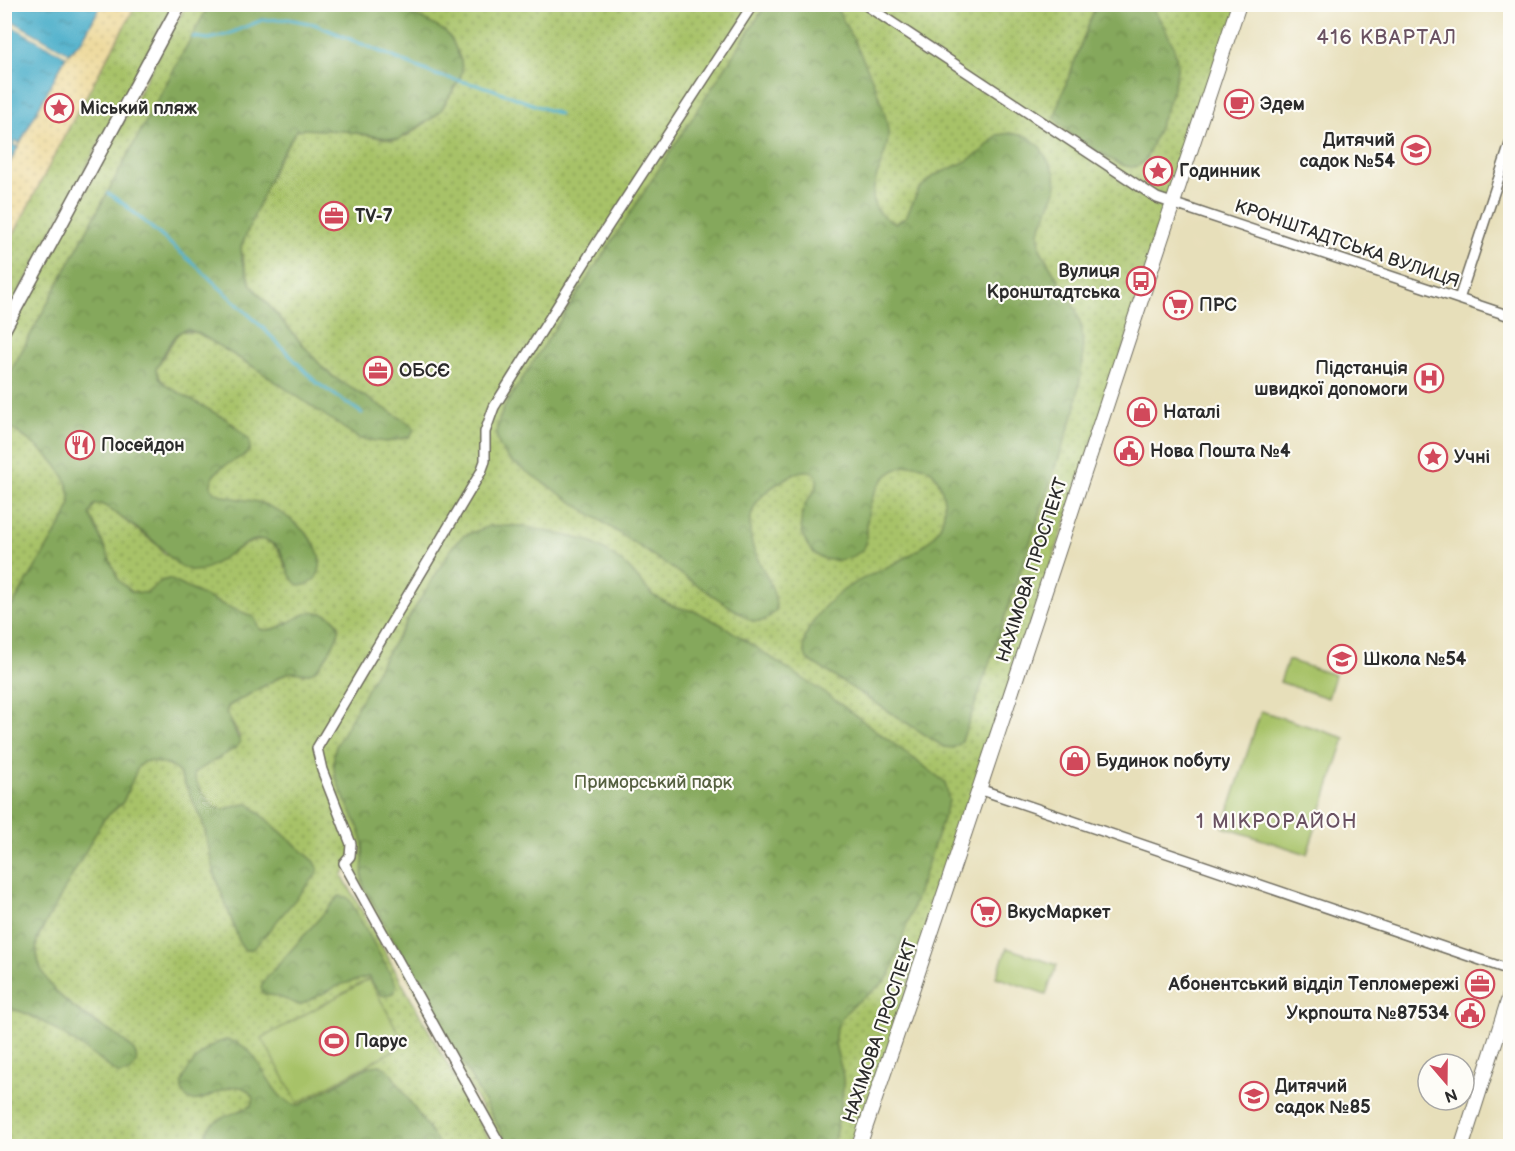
<svg xmlns="http://www.w3.org/2000/svg" width="1515" height="1151" font-family="'Balsamiq Sans',sans-serif">
	<style>
		.grass { fill: url(#grass-dots); stroke: #69764a; stroke-width: 1.5 }
		.forest { fill: url(#forest-crowns); stroke: #586a44; stroke-width: 1.5 }
		.sand { fill: url(#sand-dots); stroke: #8c8264; stroke-width: 1.5 }
		.garden { fill: #a7c268; stroke: #69764a; stroke-width: 1.5 }
		.water { fill: url(#water-ripples); stroke: #3b6d7a; stroke-width: 1.5 }
		.pier { fill: #e7dfba }
		.lines { fill: none; stroke-linecap: round; stroke-linejoin: round }
		.stream { stroke: #4bafca; stroke-width: 3 }
		.minor-casing { stroke: #6d6a5d; stroke-width: 12 }
		.tertiary-casing { stroke: #6d6a5d; stroke-width: 15 }
		.secondary-casing { stroke: #6d6a5d; stroke-width: 16 }
		.minor { stroke: #fff; stroke-width: 9 }
		.tertiary { stroke: #fff; stroke-width: 12 }
		.secondary { stroke: #fff; stroke-width: 14 }
		.labels { text-anchor: middle; dominant-baseline: central; stroke-width: 4.5; stroke-linejoin: round; paint-order: stroke }
		.poi-label { font-size: 18px; font-weight: bold; fill: #2b2b2b; stroke: #fdfcf7; text-anchor: start }
		.street-label { font-size: 18px; fill: #2b2b2b; stroke: #fdfcf7 }
		.park-label { font-size: 18px; fill: #566040; stroke: #fdfcf7 }
		.neighbourhood-label { font-size: 20px; letter-spacing: 1.5px; fill: #6a5262; stroke: #fdfcf7 }
	</style>
	<defs>
		<pattern id="grass-dots" width="8" height="8" patternUnits="userSpaceOnUse" patternTransform="scale(1.5)"><rect width="8" height="8" fill="#a7c268"/><path d="M2 2h.1M6 6h.1" fill="none" stroke="#889e56" stroke-width="1.8" stroke-linecap="round"/></pattern>
		<pattern id="forest-crowns" width="20" height="18" patternUnits="userSpaceOnUse" patternTransform="scale(1.5)"><rect width="20" height="18" fill="#85a85c"/><path d="M2 6a3 3 0 1 1 6 0M12 15a3 3 0 1 1 6 0" fill="none" stroke="#6d894c"/></pattern>
		<pattern id="sand-dots" width="8" height="8" patternUnits="userSpaceOnUse" patternTransform="scale(1.5)"><rect width="8" height="8" fill="#eeda9e"/><path d="M2 2h.1M6 6h.1" fill="none" stroke="#cb8" stroke-width="1.8" stroke-linecap="round"/></pattern>
		<pattern id="water-ripples" width="26" height="14" patternUnits="userSpaceOnUse" patternTransform="scale(1.5)"><rect width="26" height="14" fill="#4bafca"/><path d="M2 4q2-2 4 0t4 0M15 11q2-2 4 0t4 0" fill="none" stroke="#3f8fa4"/></pattern>
	</defs>
	<rect width="100%" height="100%" fill="#fdfcf7"/>
	<filter id="ink" filterUnits="userSpaceOnUse"><feTurbulence type="fractalNoise" baseFrequency=".0167" numOctaves="2"/><feDisplacementMap in="SourceGraphic" scale="12" xChannelSelector="R" yChannelSelector="G"/><feConvolveMatrix kernelMatrix="1 2 1 2 8 2 1 2 1" color-interpolation-filters="sRGB"/></filter>
	<filter id="wash" filterUnits="userSpaceOnUse"><feTurbulence type="fractalNoise" baseFrequency=".008" numOctaves="4" result="noise"/><feDisplacementMap in="SourceGraphic" scale="24" xChannelSelector="R" yChannelSelector="G"/><feGaussianBlur stdDeviation="1.35" result="paint"/><feColorMatrix in="noise" values="0 0 0 0 0 0 0 0 0 0 0 0 0 0 0 0 0 1.4 0 .05"/><feComposite in="paint" operator="in"/></filter>
	<g filter="url(#wash)">
		<rect width="100%" height="100%" fill="#e7dfba"/>
		<path class="grass" d="M880,4L883,6L888,5L901,13L910,4L1239,5L856,1146H503L347,867L342,875L493,1146H5L4,1046L9,1038L8,1025L5,1022V1008C37,1010 91,1055 119,1074L134,1051C103,1019 29,997 37,939C58,901 78,858 102,822C107,814 116,810 122,803C129,794 132,768 143,762C153,757 173,766 180,774L203,823L215,875L241,945L245,950L315,862L249,804C239,803 229,810 219,809C208,807 195,783 194,773L240,737L226,712L229,706L287,673L295,671L304,673L338,636L339,625C312,591 288,636 259,629L255,619L249,615L221,604L169,579L161,581L147,593L132,592L119,581L90,514L94,505L101,504L107,507L157,545L164,554L203,569L246,544L262,539C276,544 282,552 285,567L318,574L320,565L319,556L227,497L218,494L211,488C209,468 233,463 246,454L236,426C218,413 159,392 156,369L176,336L182,331L198,333L252,366L387,442L409,437L323,368L251,285C246,272 242,261 241,247L277,161L296,131L303,129L345,131L391,140L405,137L434,117L441,110L460,79L462,71L461,61L452,40L399,5Z
			M136,5H173L5,319V251L68,129Z
			M186,5H209L5,382V341Z
			M4,423C30,442 69,463 70,499C71,505 67,512 66,518L13,605L5,609Z"/>
		<path class="forest" d="M209,5H399L401,8L445,31L452,40L461,61L462,71L460,79L441,110L434,117L398,140L345,131L303,129L296,131L277,161L241,247L242,260L251,285L323,368L333,377L412,425L414,430L409,437L387,442L360,439L252,366L198,333C193,331 187,329 182,331C173,334 161,359 156,369L160,379L167,386L226,419L249,439L250,449L246,454C233,463 209,468 211,488C222,500 243,498 258,502C282,509 323,539 320,567C319,573 316,579 311,582C293,595 287,568 283,557C281,550 274,544 268,541C243,531 214,577 190,570C176,567 168,554 158,545C143,531 124,520 107,507L101,504L94,505L90,514L119,581L132,592L147,593L161,581L169,579L221,604L249,615L255,619L259,629C279,634 293,616 312,612C324,612 338,616 339,630C337,640 321,670 310,673C302,675 295,670 287,673L228,706L226,712L240,742L237,747L194,773C195,783 208,807 219,809C229,810 239,803 249,804L315,862L318,868L316,875L255,947L250,950H245L241,946L215,875L203,823L180,774L175,769L169,765L149,761L143,762L138,767L123,802L103,820L37,939C31,981 73,1009 104,1028C114,1034 127,1041 134,1051C139,1059 136,1065 130,1072L119,1074C91,1055 37,1010 5,1008V609L13,605L65,518C67,512 71,505 70,500C69,463 30,442 5,423V382Z
			M766,5H833L837,9C853,38 890,106 888,138C886,166 851,207 896,223L906,217L919,189L933,176L965,162L983,150L997,135L1011,133L1029,137L1040,147L1055,173L1056,190L1039,231L1040,249L1076,310L1082,329L1083,360L1075,410L975,705L961,743L953,748L944,747L807,659C801,646 804,637 811,625C819,610 831,599 845,589C886,561 968,549 938,480C934,471 924,464 913,465C883,467 869,495 867,523C866,533 869,546 860,552C852,558 840,561 830,560C806,557 796,528 804,507C807,498 819,490 817,480C816,468 804,470 796,473C764,489 741,507 753,547C760,569 777,587 776,610C768,619 762,624 750,620L512,462C490,440 494,428 507,402Z
			M1096,5H1150C1162,22 1175,42 1177,63C1179,82 1155,137 1147,157C1144,162 1139,167 1132,167C1117,167 1063,132 1055,118L1058,105Z
			M490,526H523L589,541L611,554L630,569L652,595L673,606L697,612L722,625L835,700L945,782L949,801L890,975C877,993 855,998 842,1018C827,1040 840,1055 843,1077C845,1095 836,1128 833,1146H509L363,885C360,869 366,854 362,838C354,807 325,780 336,746L380,665L453,546L463,536Z
			M339,896L346,897L349,899L396,984L395,991L387,996L381,995L368,977L340,985L300,1005L276,996L264,994L261,988L263,982Z
			M226,1040C265,1043 266,1105 300,1105L367,1067L379,1065L388,1069L440,1146H206C200,1118 232,1116 251,1106L253,1098C236,1066 203,1113 186,1097C171,1082 200,1053 213,1045C217,1042 222,1042 226,1040Z"/>
		<path class="sand" d="M101,5H136L68,129L5,251V172L66,56L82,40Z"/>
		<path class="garden" d="M1288,660L1335,675L1328,698L1280,682Z
			M1261,711L1345,738L1307,854L1223,827Z
			M1007,948L1057,965L1046,994L996,977Z
			M369,979L405,1044L298,1103L262,1038Z"/>
		<path class="water" d="M5,5H101L82,40L68,53L7,18L5,21Z
			M5,22L66,56L20,143L15,140L13,145L18,147L5,171Z"/>
		<path class="pier" d="M6,18L68,53L66,56L5,22Z"/>
		<g class="lines">
			<path class="stream" d="M193,37L209,39L226,35L262,20L288,19L314,24L436,75L489,88L559,114
				M108,193L125,205L194,264L262,327L317,383L362,413"/>
		</g>
	</g>
	<g filter="url(#ink)">
		<g class="lines">
			<g class="minor-casing">
				<path id="minor" d="M864,4L1157,198L1510,316
					M1459,299L1510,144
					M979,789L1510,970
					M501,1146L344,863L350,856L351,844L322,770L317,748L481,472L485,461V432L494,407L597,243L753,4"/>
			</g>
			<g class="tertiary-casing">
				<path id="tertiary" d="M4,330L180,4"/>
			</g>
			<g class="secondary-casing">
				<path id="secondary" d="M859,1146C989,767 1112,385 1239,4
					M1462,1146L1510,995"/>
			</g>
			<use href="#minor" class="minor"/>
			<use href="#tertiary" class="tertiary"/>
			<use href="#secondary" class="secondary"/>
		</g>
	</g>
	<defs>
		<g id="cafe-ring" transform="scale(1.5)"><circle r="9.5" fill="#fdfcf7" stroke="#d1495b" stroke-width="1.5"/><path d="M-5.5-4.5H6V0H3Q3 3.5 0 3.5H-2.5Q-5.5 3.5-5.5 0ZM3-3.2v2h1.7v-2ZM-6 4.5H4V6H-6Z" fill="#d1495b"/></g>
		<g id="sight-ring" transform="scale(1.5)"><circle r="9.5" fill="#fdfcf7" stroke="#d1495b" stroke-width="1.5"/><path d="M0-6L1.8-2.2L6-1.7L2.9 1.2L3.7 5.4L0 3.3L-3.7 5.4L-2.9 1.2L-6-1.7L-1.8-2.2Z" fill="#d1495b"/></g>
		<g id="school-ring" transform="scale(1.5)"><circle r="9.5" fill="#fdfcf7" stroke="#d1495b" stroke-width="1.5"/><path d="M0-5L7-2L0 1L-7-2ZM-4 1L0 2.5L4 1V4Q0 6-4 4Z" fill="#d1495b"/></g>
		<g id="office-ring" transform="scale(1.5)"><circle r="9.5" fill="#fdfcf7" stroke="#d1495b" stroke-width="1.5"/><path d="M-6-3h4V-5.5h4V-3h4V5H-6ZM-1-4.5V-3h2v-1.5ZM-6 0V1H6V0Z" fill="#d1495b"/></g>
		<g id="bus-ring" transform="scale(1.5)"><circle r="9.5" fill="#fdfcf7" stroke="#d1495b" stroke-width="1.5"/><path d="M-5-6H5V4H4V6H2V4H-2V6H-4V4H-5ZM-3.5-4V0h7V-4ZM-3.5 1.2v1.5H-2V1.2ZM2 1.2v1.5H3.5V1.2Z" fill="#d1495b"/></g>
		<g id="supermarket-ring" transform="scale(1.5)"><circle r="9.5" fill="#fdfcf7" stroke="#d1495b" stroke-width="1.5"/><path d="M-6-5.5h2.5l.6 2H6L4.5 2H-2.5L-4.4-4H-6ZM-1.5 3.2a1.3 1.3 0 1 0 .1 0ZM3 3.2a1.3 1.3 0 1 0 .1 0Z" fill="#d1495b"/></g>
		<g id="hospital-ring" transform="scale(1.5)"><circle r="9.5" fill="#fdfcf7" stroke="#d1495b" stroke-width="1.5"/><path d="M-5-5h3v3.5h4V-5h3V5h-3V1.5h-4V5h-3Z" fill="#d1495b"/></g>
		<g id="shop-ring" transform="scale(1.5)"><circle r="9.5" fill="#fdfcf7" stroke="#d1495b" stroke-width="1.5"/><path d="M-5-2.5h2.3a2.7 3.5 0 0 1 5.4 0H5L5.5 6h-11ZM-1.5-2.5h3a1.5 2.3 0 0 0-3 0Z" fill="#d1495b"/></g>
		<g id="restaurant-ring" transform="scale(1.5)"><circle r="9.5" fill="#fdfcf7" stroke="#d1495b" stroke-width="1.5"/><path d="M-5-6h1v4h1v-4h1v4h1v-4h1v5L-1.5 .5V6h-2V.5L-5-1ZM5-6V6H3V1.5H1.5Q1.5-4 5-6Z" fill="#d1495b"/></g>
		<g id="civic-ring" transform="scale(1.5)"><circle r="9.5" fill="#fdfcf7" stroke="#d1495b" stroke-width="1.5"/><path d="M-.6-6.5H3V-4.5H.6V-3L4-1V1h2V6H-6V1h2V-1L-.6-3ZM-1.2 2.5V6h2.4V2.5Z" fill="#d1495b"/></g>
		<g id="stadium-ring" transform="scale(1.5)"><circle r="9.5" fill="#fdfcf7" stroke="#d1495b" stroke-width="1.5"/><path d="M0-5a6.5 5 0 1 0 0 10a6.5 5 0 1 0 0-10ZM-3.5-1.8h7v3.6h-7Z" fill="#d1495b"/></g>
	</defs>
	<g fill-rule="evenodd">
		<use href="#cafe-ring" x="1239" y="104"/>
		<use href="#sight-ring" x="59" y="108"/>
		<use href="#school-ring" x="1416" y="150"/>
		<use href="#sight-ring" x="1158" y="171"/>
		<use href="#office-ring" x="334" y="216"/>
		<use href="#bus-ring" x="1141" y="281"/>
		<use href="#supermarket-ring" x="1178" y="305"/>
		<use href="#office-ring" x="378" y="371"/>
		<use href="#hospital-ring" x="1429" y="378"/>
		<use href="#shop-ring" x="1142" y="412"/>
		<use href="#restaurant-ring" x="80" y="445"/>
		<use href="#civic-ring" x="1129" y="451"/>
		<use href="#sight-ring" x="1433" y="457"/>
		<use href="#school-ring" x="1342" y="659"/>
		<use href="#shop-ring" x="1075" y="761"/>
		<use href="#supermarket-ring" x="986" y="912"/>
		<use href="#office-ring" x="1480" y="984"/>
		<use href="#civic-ring" x="1470" y="1013"/>
		<use href="#stadium-ring" x="334" y="1041"/>
		<use href="#school-ring" x="1254" y="1096"/>
	</g>
	<g class="labels">
		<g class="poi-label">
			<text x="1260" y="104">Эдем</text>
			<text x="80" y="108">Міський пляж</text>
			<text x="1395" y="140" text-anchor="end">Дитячий<tspan x="1395" dy="21">садок №54</tspan></text>
			<text x="1179" y="171">Годинник</text>
			<text x="355" y="216">TV-7</text>
			<text x="1120" y="271" text-anchor="end">Вулиця<tspan x="1120" dy="21">Кронштадтська</tspan></text>
			<text x="1199" y="305">ПРС</text>
			<text x="1408" y="368" text-anchor="end">Підстанція<tspan x="1408" dy="21">швидкої допомоги</tspan></text>
			<text x="399" y="371">ОБСЄ</text>
			<text x="1163" y="412">Наталі</text>
			<text x="101" y="445">Посейдон</text>
			<text x="1150" y="451">Нова Пошта №4</text>
			<text x="1454" y="457">Учні</text>
			<text x="1363" y="659">Школа №54</text>
			<text x="1096" y="761">Будинок побуту</text>
			<text x="1007" y="912">ВкусМаркет</text>
			<text x="1459" y="984" text-anchor="end">Абонентський відділ Тепломережі</text>
			<text x="1449" y="1013" text-anchor="end">Укрпошта №87534</text>
			<text x="355" y="1041">Парус</text>
			<text x="1275" y="1086">Дитячий<tspan x="1275" dy="21">садок №85</tspan></text>
		</g>
		<g class="street-label">
			<text transform="translate(1347 244) rotate(19)">КРОНШТАДТСЬКА ВУЛИЦЯ</text>
			<text transform="translate(1032 570) rotate(-72)">НАХІМОВА ПРОСПЕКТ</text>
			<text transform="translate(880 1031) rotate(-71)">НАХІМОВА ПРОСПЕКТ</text>
		</g>
		<g class="park-label">
			<text x="653" y="782">Приморський парк</text>
		</g>
		<g class="neighbourhood-label">
			<text x="1387" y="38">416 КВАРТАЛ</text>
			<text x="1277" y="822">1 МІКРОРАЙОН</text>
		</g>
	</g>
	<rect width="1515" height="1151" fill="none" stroke="#fdfcf7" stroke-width="24"/>
	<g transform="translate(1446 1082) rotate(160)"><circle r="28" fill="#fdfcf7" stroke="#a9a8a5" stroke-width="1.5"/>
	<path d="M0-4.5L10 22L0 15L-10 22Z" fill="#d1495b"/>
	<text y="-9" font-size="16" font-weight="bold" text-anchor="middle" fill="#2b2b2b">N</text>
	</g>
</svg>
